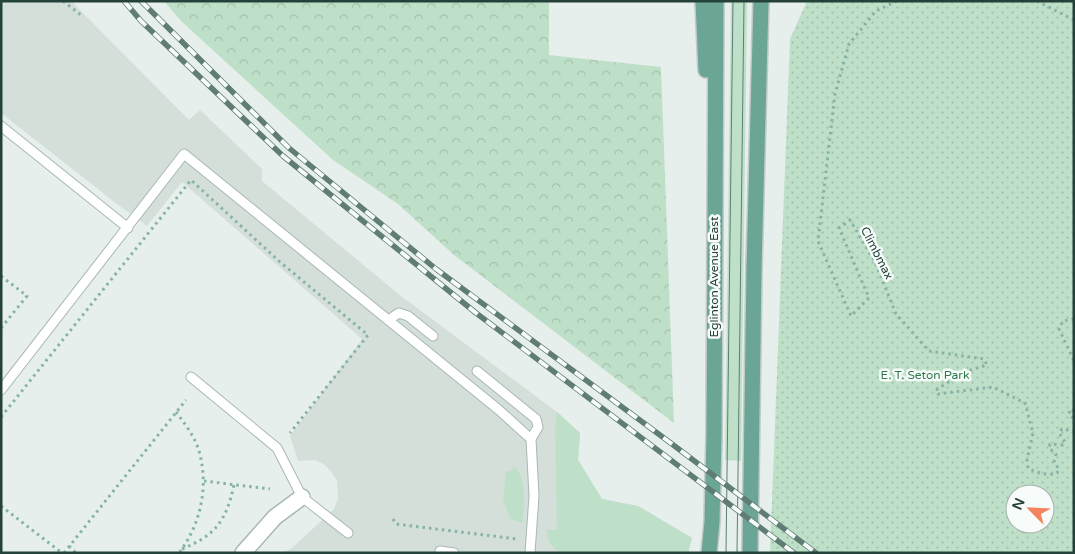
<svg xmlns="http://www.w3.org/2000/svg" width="1075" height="554" font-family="'Varela Round',sans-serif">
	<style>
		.built { fill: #d4dfda }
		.green { fill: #bfe0c8 }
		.forest { fill: url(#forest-crowns) }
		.park { fill: url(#park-dots); fill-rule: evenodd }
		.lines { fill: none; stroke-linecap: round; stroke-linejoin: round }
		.lane-casing { stroke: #a8b8b2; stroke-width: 11 }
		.street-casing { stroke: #a8b8b2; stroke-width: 18 }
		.primary-casing { stroke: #c2cac8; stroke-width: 18 }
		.path { stroke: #86b3a5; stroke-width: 3; stroke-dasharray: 2.5 4; stroke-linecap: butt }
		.lane { stroke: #fff; stroke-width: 9 }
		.street { stroke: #fff; stroke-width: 15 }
		.primary { stroke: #6aa596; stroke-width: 15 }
		.tram { stroke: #5f7d75; stroke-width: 1 }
		.rail-casing { stroke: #5f7d75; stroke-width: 5.5 }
		.rail { stroke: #f7fbf9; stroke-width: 4; stroke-dasharray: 11; stroke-linecap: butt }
		.labels { text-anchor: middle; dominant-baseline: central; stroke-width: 5; stroke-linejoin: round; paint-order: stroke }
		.street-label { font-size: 12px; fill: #24423a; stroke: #f7fbf9 }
		.park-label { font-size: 12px; fill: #2d7a4b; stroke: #f7fbf9 }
	</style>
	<defs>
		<pattern id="forest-crowns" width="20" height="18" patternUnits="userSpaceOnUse" patternTransform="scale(1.25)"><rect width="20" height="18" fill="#bfe0c8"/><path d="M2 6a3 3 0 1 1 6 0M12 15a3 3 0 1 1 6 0" fill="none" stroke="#a4c1ad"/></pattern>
		<pattern id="park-dots" width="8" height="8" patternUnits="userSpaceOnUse" patternTransform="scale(1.25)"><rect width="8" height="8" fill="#bfe0c8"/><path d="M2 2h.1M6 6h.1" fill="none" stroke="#a4c1ad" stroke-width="1.8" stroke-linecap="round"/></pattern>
	</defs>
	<rect width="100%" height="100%" fill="#e6efeb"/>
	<path class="built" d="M1,1H71L189,120L200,110L262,169V181L401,296L557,412L580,433L578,460L602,499L638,506L692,538L688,553H283L292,548L334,509L338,499L337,480L331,472L325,465L315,460L298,461L290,436L362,339L182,182L147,226L117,204L1,113Z"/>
	<path class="green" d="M731,1H747L741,461L725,460Z
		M557,412L580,433L578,460L602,499L638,506L692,538L688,553H560L550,544L546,530H557L555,428Z
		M514,466C528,478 523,506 523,523L510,519L503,499L506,471H511Z"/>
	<path class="forest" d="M164,1H549V55L661,67L674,423L454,255L398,204L333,160L181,21Z"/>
	<path class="park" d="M807,1H1074V553H770L790,39ZM1015,494H1045V524H1015Z"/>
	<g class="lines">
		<g class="lane-casing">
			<path id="lane" d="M1,126L128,228
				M388,320L399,313L408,316L433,336
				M477,371L536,419L538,427L531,439
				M191,377L277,448L302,497L348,533
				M1,390L184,154L499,410L531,439L534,496L530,553
				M440,551L454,553"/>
		</g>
		<g class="street-casing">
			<path id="street" d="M243,553L275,517L302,497"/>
		</g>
		<g class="primary-casing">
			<path id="primary" d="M703,1L706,70
				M709,553L712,522L714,435L716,1
				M750,553L754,268L761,1"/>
		</g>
		<path class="path" d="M63,1L81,15
			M897,1L876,11L849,44L835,94L818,241L851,316L869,298L839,228L850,220L875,262L896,314L929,351L984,359L987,365L964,372L936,390L938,394L993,387L1025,403L1033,433L1027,460L1028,468C1037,473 1047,476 1057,473L1059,469L1054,462L1056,454L1049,448L1050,444L1063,445L1065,442L1059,433L1062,429L1074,431
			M1037,1L1074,20
			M1,276L27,296L1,328
			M1074,319L1063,321L1059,329L1074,361
			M1074,411L1070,409L1069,414L1074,419
			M176,412C185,424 195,437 199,451C209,486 201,524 179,553
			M1,417L191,180L280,262L368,335L290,433
			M204,481L270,489
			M1,506L62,553
			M393,519L396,524L517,539
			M69,546L76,553
			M182,549C216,535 226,521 234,485
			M64,553L186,400"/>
		<use href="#lane" class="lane"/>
		<use href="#street" class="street"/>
		<use href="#primary" class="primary"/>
		<path class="tram" d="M726,553L733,1
			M737,553L744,1"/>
		<g class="rail-casing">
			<path id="rail" d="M124,1L141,21L283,156L476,313L794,553
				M141,1L289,148L436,269L668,441L816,553"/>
		</g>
		<use href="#rail" class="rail"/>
	</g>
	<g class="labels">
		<g class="street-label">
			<text transform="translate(877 253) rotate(63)">Climbmax</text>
			<text transform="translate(714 277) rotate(-90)">Eglinton Avenue East</text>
		</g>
		<g class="park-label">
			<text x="925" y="375">E. T. Seton Park</text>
		</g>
	</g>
	<rect width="1075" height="554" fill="none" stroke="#24423a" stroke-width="5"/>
	<g transform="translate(1030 509) rotate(294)"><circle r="24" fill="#f7fbf9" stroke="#a3b1ad"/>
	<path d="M0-4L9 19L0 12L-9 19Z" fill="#f4845f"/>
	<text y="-8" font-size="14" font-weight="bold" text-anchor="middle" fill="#24423a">N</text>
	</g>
</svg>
